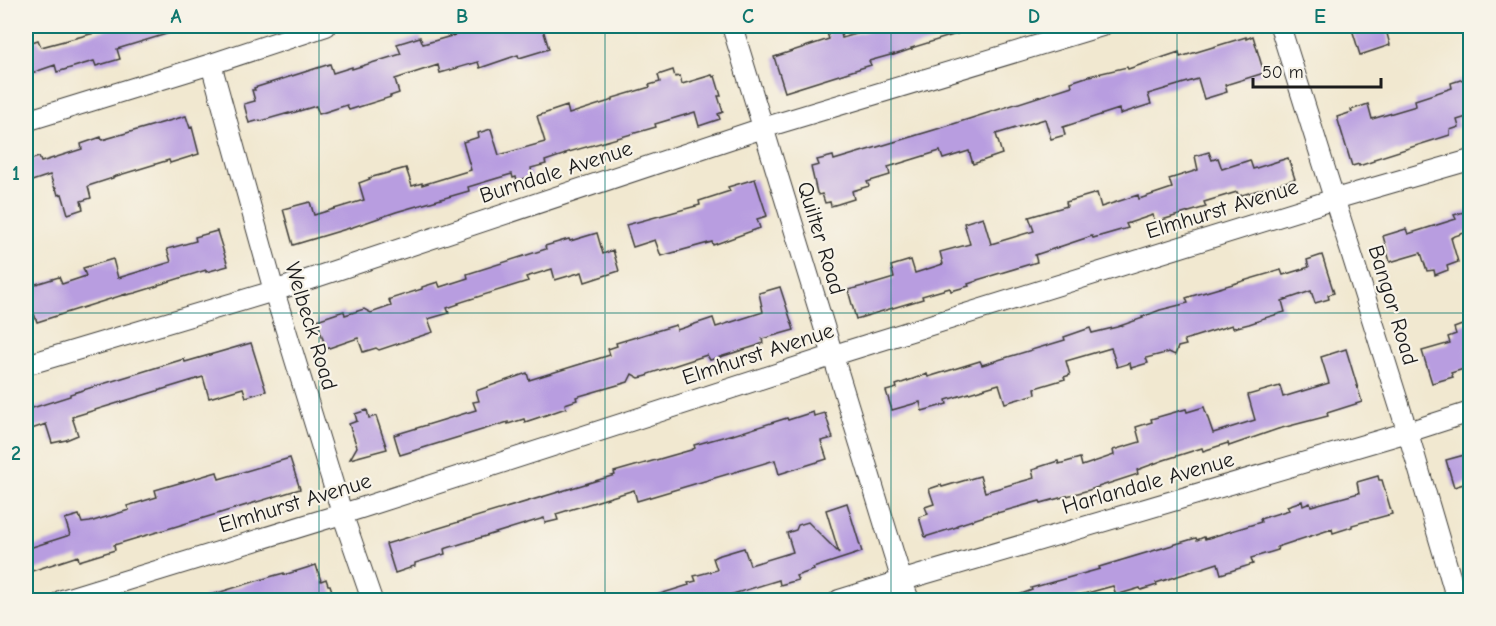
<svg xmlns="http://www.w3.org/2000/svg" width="1496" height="626" font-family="'Comic Neue',sans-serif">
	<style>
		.building { fill: #b89de0 }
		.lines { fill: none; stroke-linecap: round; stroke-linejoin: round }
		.street-casing { stroke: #3c3b37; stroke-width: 22 }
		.street { stroke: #fff; stroke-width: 20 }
		.grid { fill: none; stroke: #0f766e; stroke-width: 1.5; stroke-opacity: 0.55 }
		.labels { text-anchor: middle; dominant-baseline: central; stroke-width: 4.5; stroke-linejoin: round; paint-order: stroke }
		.street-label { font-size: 22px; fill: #1c1c1c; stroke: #f7f3e8 }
		.neatline { fill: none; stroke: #0f766e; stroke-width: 2 }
		.grid-label { font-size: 20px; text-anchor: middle; font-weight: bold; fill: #0f766e }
	</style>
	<rect width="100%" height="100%" fill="#f7f3e8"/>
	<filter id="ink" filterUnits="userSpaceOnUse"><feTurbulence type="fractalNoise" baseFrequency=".0167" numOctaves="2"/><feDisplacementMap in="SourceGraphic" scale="12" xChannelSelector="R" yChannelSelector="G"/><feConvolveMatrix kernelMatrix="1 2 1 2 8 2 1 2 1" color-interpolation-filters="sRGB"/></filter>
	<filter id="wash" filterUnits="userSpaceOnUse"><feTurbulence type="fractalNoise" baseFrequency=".008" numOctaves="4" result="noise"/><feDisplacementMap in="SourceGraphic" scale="24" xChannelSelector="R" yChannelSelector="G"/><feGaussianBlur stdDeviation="1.35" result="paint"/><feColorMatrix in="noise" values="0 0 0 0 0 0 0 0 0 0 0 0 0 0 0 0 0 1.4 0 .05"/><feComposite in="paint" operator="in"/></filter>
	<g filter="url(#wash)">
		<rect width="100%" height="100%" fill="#f1e8d0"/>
		<g id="blocks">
			<path class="building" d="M121,26H183V29L117,49L120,59L96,66L94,61L57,72L55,65L26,75V44L38,40L41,47Z
				M487,26H542L549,49L519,58L518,55L480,68L478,62L440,73L438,65L395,79L399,93L390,96L391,97L349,110L347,105L319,114L316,106L289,114V113L261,121L260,120L249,123L244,104L255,101L252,90H255L254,88L330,64L333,73L352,67V69L401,54L397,44L420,37L423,44Z
				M869,26H972L973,29L911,48L912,49L894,55V54L869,61L871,65L785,92L774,57L829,39L827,33L840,29L842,38L870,30Z
				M1351,26H1385L1390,45L1360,55Z
				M1253,36L1264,73L1225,85L1227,92L1204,99L1198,79L1148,94L1151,104L1120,114L1119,109L1063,127L1065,135L1051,139L1045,119L996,134L1002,154L973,164L969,151L943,159L940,151L888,167L890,175L867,182L869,186L852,191L854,199L838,204L831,206L830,202L825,203L822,194L819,195L817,193L811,167L819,165L817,160L833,156L834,160L944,127L1072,86L1071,82L1089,76L1127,67L1128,69L1179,52L1180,57L1246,37V39Z
				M673,70L675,77L680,76L682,84L712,75L713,77L715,76L721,96H718L723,112L718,114L720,119L699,126L695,112L655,124L656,127L565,153L566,154L545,161L546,164L531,168L532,176L517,181L516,177L513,178L512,174L498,178L468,187L469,191L396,212L353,227L293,245L283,209L310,202L314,215L364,200L359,183L370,179L369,178L406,168L412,186L422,183V185L471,170L463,142L479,137L478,133L491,129L499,155L545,142L537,116L567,106L569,114L613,100V98L650,87L649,85L660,82L658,75Z
				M1470,77V116L1457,120L1459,127L1450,130V135L1374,159V161L1359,166V164L1352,166L1337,117L1352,112L1351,110L1368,104L1372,119L1416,106L1415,100L1452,88L1451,83Z
				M186,116L190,128L192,127L199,154L170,163L169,160L113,177V178L88,186L91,198L81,201L83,209L68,214L62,194L58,195L56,188L55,189L50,175L26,183V161L39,157L41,162L82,149L81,144L101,137L102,140Z
				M1209,152L1212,160L1218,158L1222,169L1250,160L1253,169L1288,158L1295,179L1239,196L1237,192L1204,202L1206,207L1155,222L1153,215L1126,224L1128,228L1093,238L1092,236L1035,255L1037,262L977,280V281L968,284L969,286L951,291L950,288L922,296L923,299L856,319L848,290L867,285V286L894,278L891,266L911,260L915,273L943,264L940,252L970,244L964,223L983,217L991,244L1034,231L1029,217L1067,206L1066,202L1097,193L1101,207L1138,195L1139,199L1172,188L1169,179L1198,170L1195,156Z
				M755,179L767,216L757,219L760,228L713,245L712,242L661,256L655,240L633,247L626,225L700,205L699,201L730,191L728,187Z
				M1470,210V231L1452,237V238H1451L1458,262L1447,266L1448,270L1435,275L1434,270L1427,271L1421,253L1390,262L1383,236L1406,229L1408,234L1456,219L1454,215Z
				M217,231L228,266L206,272V270L158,285V286L135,293L126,295V294L37,322L31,305L26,307V287L59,277L62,284L86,276L83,268L113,259L118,278L171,262L167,249L196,241L195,237Z
				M597,233L603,254L613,250L619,271L585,282L582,272L555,280L552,269L526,277L528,281L458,303L459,304L447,308L449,313L428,319L433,332L379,350L376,348L363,352L358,338L326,349L317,320L344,311L345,315L364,309L371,313L391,306L389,300H391L390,299L422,289V287L438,282L440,287L468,278L467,274L546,249L545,246L569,239L570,241Z
				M1322,255L1334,293L1328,295L1329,299L1315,303L1311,291L1282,301L1285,312L1261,319V320L1249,324L1233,328L1232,325L1184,340L1186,345L1178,347L1175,355L1169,352L1146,358L1148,363L1131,368L1130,363L1117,367L1111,348L1066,361L1070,375L1064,377L1065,379L1035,388L1036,394L1005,403L999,384L946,400L947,404L922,411L920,402L892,410L886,391L897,388L896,385L927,374L928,377L980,361L982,365L1008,357L1065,340L1064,337L1090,328L1092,333L1117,327L1143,318L1142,317L1160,310L1188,303L1186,298L1192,296L1281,270L1283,275L1309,267L1307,260Z
				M780,287L794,330L762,339L763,343L756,346L710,360L707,355L648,374L647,376L639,378L632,374L628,382L576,397L577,400L565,404L566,408L543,416L525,422L524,419L508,424V422L400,455L394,435L476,410L473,402L479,401L476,391L527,373L529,380L610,355L608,349L617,346L616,343L676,325L677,330L713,318L716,327L763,312L759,293Z
				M1470,322V367L1451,373L1453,377L1432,383L1422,351L1450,343L1448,337L1456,334L1454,328Z
				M251,343L266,391L246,397L243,388L209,398L203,377L72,417L78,435L66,440L52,443L46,424L26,431V410L70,396V394L184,359L185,362Z
				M1346,349L1362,402L1327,413L1328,416L1278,429L1229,446L1228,443L1203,451L1202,448L1164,460L1137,470L1138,474L1089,490L1041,503L1040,501L997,513V512L957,525V527L925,537L919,517L928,514L925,507L934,504L929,489L941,485L942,487L980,476L985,492L1034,478L1032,470L1039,468V467L1058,461L1059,464L1080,458L1082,466L1114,455L1113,450L1140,442L1136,427L1152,422L1151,419L1186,409L1187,412L1204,407L1213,433L1255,420L1248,395L1280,386L1283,397L1329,383L1321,357Z
				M367,410L369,418L376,416L387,449L350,459L357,447L349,424L357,421L355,414Z
				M813,412L814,416L825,413L833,438L821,441L827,459L779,474L775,460L637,501L634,490L556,514L558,520L545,523L544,518L444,549L445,554L415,563V566L410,567V568L395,573L386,544L615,475L614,472L691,450L695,448L694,445L733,434V435L787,418L788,420Z
				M1468,454L1470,462V482L1454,487L1446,460Z
				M290,458L300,489L114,545L115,550L79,561L78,556L26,573V549L70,535L65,519L79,515L82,523L90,522L129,510L127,506L157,497L155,490L217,472L219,479Z
				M1378,476L1379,480H1382L1392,514L1352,525V527L1333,533L1332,529L1277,547L1278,550L1251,558L1253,564L1221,574L1218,563L1156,583L1157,585L1141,590L1140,588L1116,595L1113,586L1062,600H1008V599L1032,590L1031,588L1100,569L1099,567L1196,538L1197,540L1204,537L1205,539L1261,522L1260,519L1289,510L1287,506L1302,501L1303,506L1310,503L1311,506L1359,493L1357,482Z
				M847,503L862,552L813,568L814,570L796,576L798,580L780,585L779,580L713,600H650V597L689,585L688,583L696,581L694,576L717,570L713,558L717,556L744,548L750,565L793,552L787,533L796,530L798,525L808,522L839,553L826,510Z
				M316,565L321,581L326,579L328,585H330L335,600H281L279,596L265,600H204V597L273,576L284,573V575Z"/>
		</g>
	</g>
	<g filter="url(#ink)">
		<use href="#blocks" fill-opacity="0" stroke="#3c3b37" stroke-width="1.5"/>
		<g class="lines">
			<g class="street-casing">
				<path id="street" d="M732,26L902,581L909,600
					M1280,26L1411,443L1457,600
					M211,64L274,291L342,513L372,600
					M26,121L211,64L326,26
					M26,365L274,291L763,128L1102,26
					M62,600L358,509L847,351L1335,199L1470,160
					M839,600L917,576L1408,432L1470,412"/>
			</g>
			<use href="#street" class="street"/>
		</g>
	</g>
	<path class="grid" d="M319,26V600M605,26V600M891,26V600M1177,26V600M26,313H1470"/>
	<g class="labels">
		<g class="street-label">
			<text transform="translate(556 172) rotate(-18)">Burndale Avenue</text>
			<text transform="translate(1222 209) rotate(-17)">Elmhurst Avenue</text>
			<text transform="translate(821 238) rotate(73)">Quilter Road</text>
			<text transform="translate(1393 305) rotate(73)">Bangor Road</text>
			<text transform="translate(311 326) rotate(73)">Welbeck Road</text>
			<text transform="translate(758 354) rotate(-18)">Elmhurst Avenue</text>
			<text transform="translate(1148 483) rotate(-16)">Harlandale Avenue</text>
			<text transform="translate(295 503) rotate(-17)">Elmhurst Avenue</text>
		</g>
	</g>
	<rect width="1496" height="626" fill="none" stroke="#f7f3e8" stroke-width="66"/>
	<path d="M1253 78v9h128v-9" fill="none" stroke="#1c1c1c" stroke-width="3"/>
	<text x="1262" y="78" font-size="18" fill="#1c1c1c" stroke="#f7f3e8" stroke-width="4.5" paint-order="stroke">50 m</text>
	<rect x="33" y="33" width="1430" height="560" class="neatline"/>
	<g class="grid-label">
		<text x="176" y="23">A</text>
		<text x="462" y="23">B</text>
		<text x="748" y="23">C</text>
		<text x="1034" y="23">D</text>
		<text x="1320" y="23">E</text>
		<text x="16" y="180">1</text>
		<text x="16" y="460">2</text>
	</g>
</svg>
